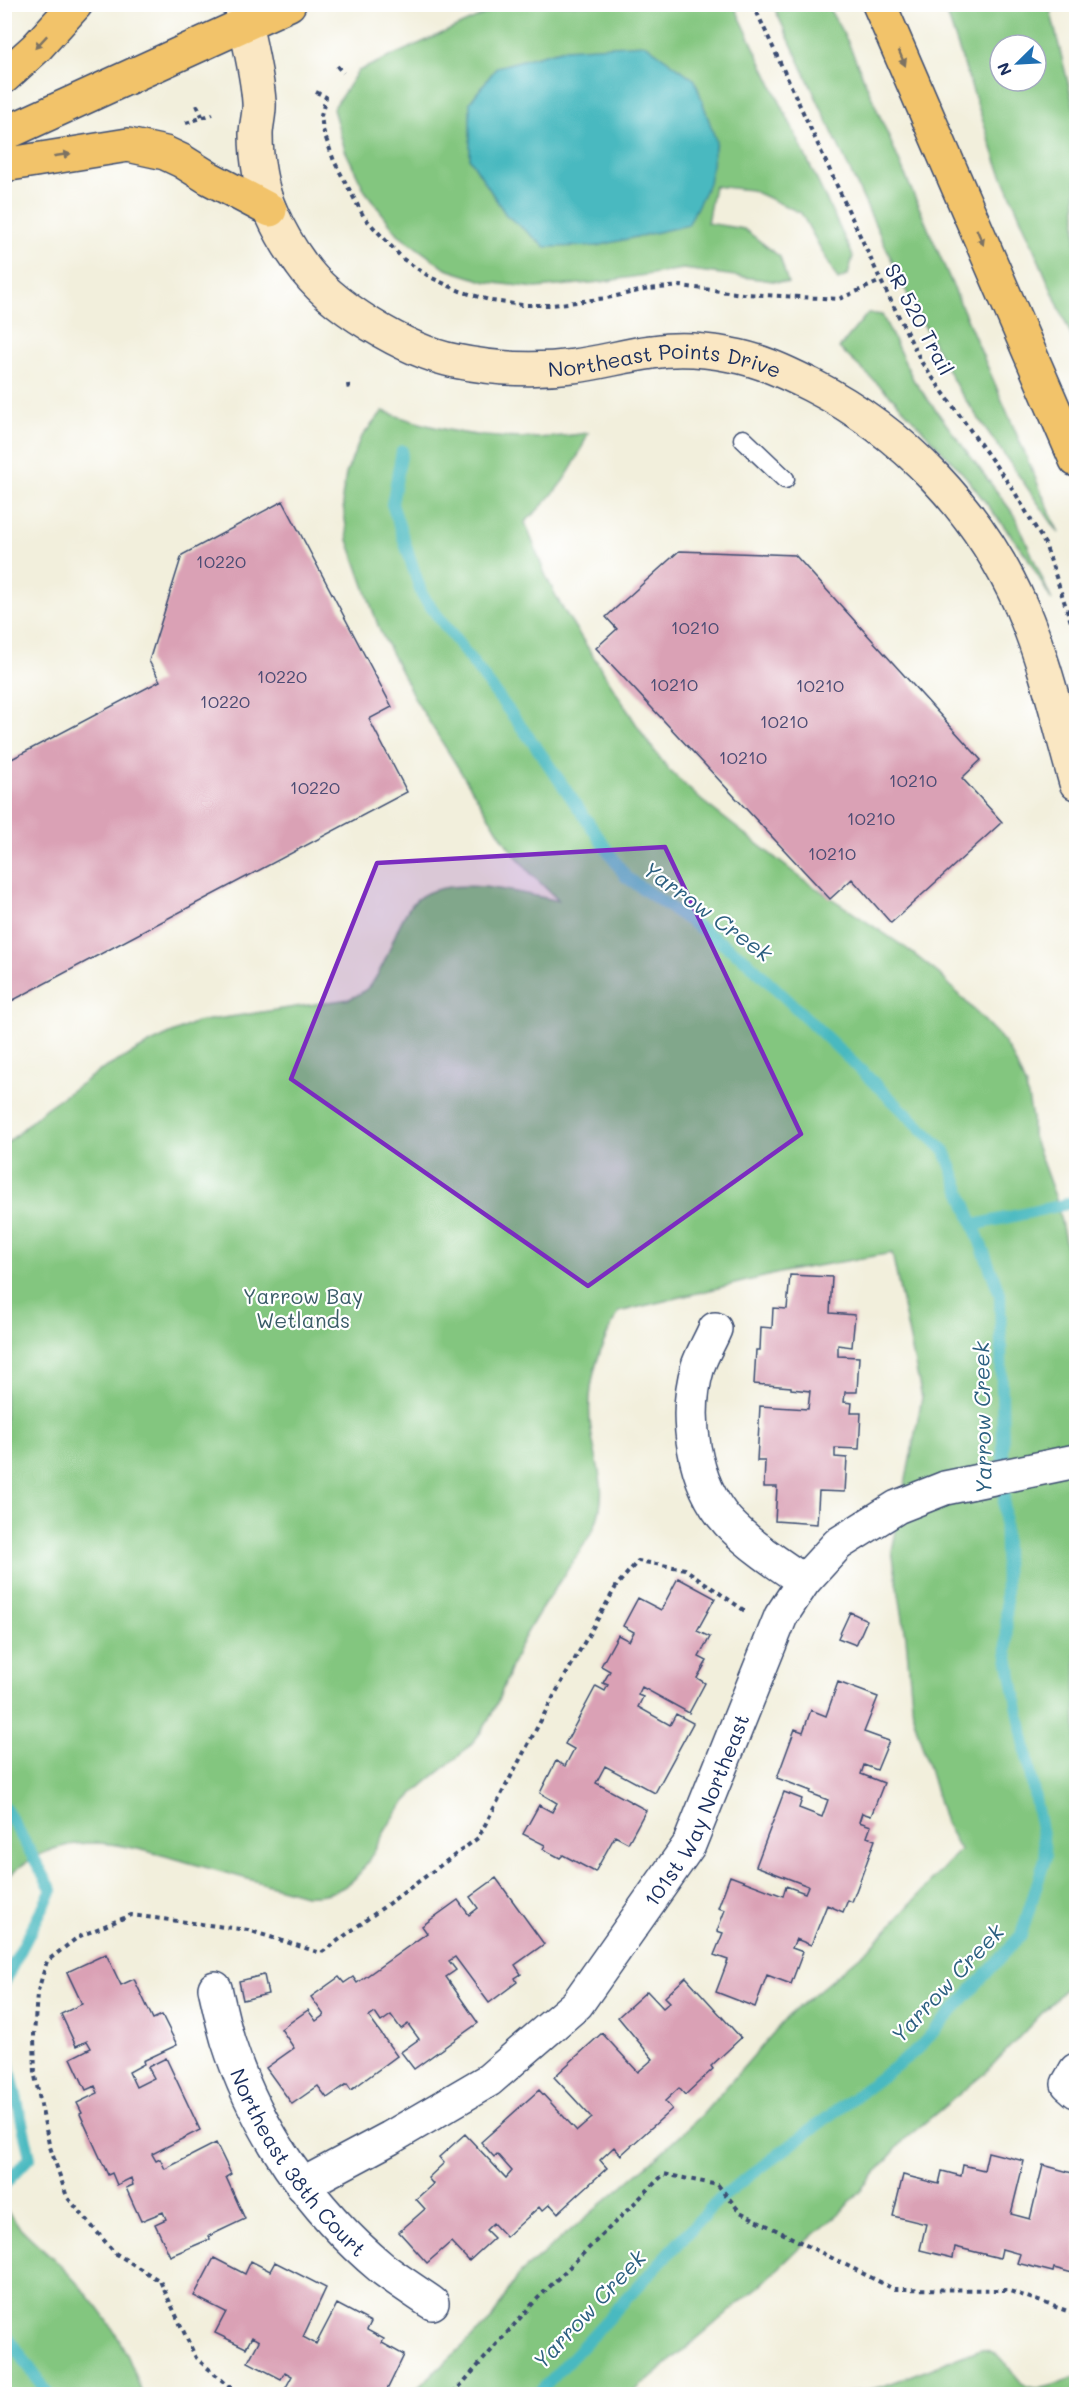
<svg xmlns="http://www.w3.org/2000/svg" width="1081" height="2399" font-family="Mali,sans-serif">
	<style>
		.green { fill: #83c67f; stroke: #4f7a6e; stroke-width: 1.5; fill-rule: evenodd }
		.water { fill: #4ab9c0; stroke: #32748f; stroke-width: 1.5 }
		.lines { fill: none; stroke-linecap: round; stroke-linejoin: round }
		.stream { stroke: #4ab9c0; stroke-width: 12 }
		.building { fill: #daa1b5 }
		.lane-casing { stroke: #3b4c71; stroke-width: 21 }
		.street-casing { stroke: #3b4c71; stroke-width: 36 }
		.secondary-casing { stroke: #3b4c71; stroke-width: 36 }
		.primary-casing { stroke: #3b4c71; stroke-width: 36 }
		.highway-casing { stroke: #3b4c71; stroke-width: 36 }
		.path { stroke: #3b4c71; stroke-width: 4; stroke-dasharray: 4.5 4.5; stroke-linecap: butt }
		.lane { stroke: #fff; stroke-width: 18 }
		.street { stroke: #fff; stroke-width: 33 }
		.secondary { stroke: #fae7c3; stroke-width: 33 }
		.primary { stroke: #f2c36a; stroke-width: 33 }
		.highway { stroke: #f2c36a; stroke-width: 33 }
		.oneway { fill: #7c7263 }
		.marked { fill: #7b2cbf; fill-opacity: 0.2; stroke: #7b2cbf; stroke-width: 4.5; stroke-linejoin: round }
		.labels { text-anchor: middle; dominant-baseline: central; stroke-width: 4.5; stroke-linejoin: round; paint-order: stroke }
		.number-label { font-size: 18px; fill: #4b4c74 }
		.street-label { font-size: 21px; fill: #1b2f5e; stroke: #fff }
		.park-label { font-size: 21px; fill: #3a5c68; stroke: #fff }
		.water-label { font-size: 22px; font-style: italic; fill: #2b5f80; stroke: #fff }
	</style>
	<rect width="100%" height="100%" fill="#fff"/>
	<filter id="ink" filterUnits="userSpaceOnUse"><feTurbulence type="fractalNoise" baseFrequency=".0167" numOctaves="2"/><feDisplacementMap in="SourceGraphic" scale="12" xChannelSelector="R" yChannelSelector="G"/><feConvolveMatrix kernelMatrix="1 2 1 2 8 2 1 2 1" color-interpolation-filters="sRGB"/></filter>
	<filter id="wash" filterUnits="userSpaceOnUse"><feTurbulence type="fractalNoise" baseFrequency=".008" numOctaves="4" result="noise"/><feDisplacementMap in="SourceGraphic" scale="24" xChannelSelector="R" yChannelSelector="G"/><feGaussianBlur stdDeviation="1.35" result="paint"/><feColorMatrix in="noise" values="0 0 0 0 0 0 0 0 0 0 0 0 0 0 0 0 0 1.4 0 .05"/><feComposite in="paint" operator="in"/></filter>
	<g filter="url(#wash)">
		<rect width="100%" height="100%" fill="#f2efdc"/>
		<path class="green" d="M505,5H734L853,256L848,275L838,280L801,213L751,190L714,186L707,223L744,229L780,257L788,283L683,269L601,282L536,288L487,282L446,269L398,234L365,191L345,150L333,109L358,71Z
			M773,5H827L848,42L1059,533L958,389L908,295Z
			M944,5H1049L1076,115V347L997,163ZM1000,45H1036V81H1000Z
			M868,313L882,315L914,381L1015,516L1052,601L1026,555L966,477L895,400L839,348Z
			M383,411C453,437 514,444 588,433C573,472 556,494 525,522L545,574L560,604L647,741L669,770L701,800L801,878L906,948L939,974L1000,1037L1012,1055L1026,1087L1032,1118V1134L1056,1199L1076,1291V1510L1070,1547L1076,1594V1986L1065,1989L986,2072L905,2139L841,2212L809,2239L762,2284L631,2394H411L491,2320L517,2276L653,2160L702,2115L788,2016L872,1946L960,1850L945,1823L913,1715L906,1637L892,1551L922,1398L892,1253L788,1271L619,1312C598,1348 585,1388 591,1430C596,1468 610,1489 594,1528C572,1567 543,1601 523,1640C507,1670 501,1704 481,1732C459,1762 425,1778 402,1806C369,1845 368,1898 305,1895C268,1885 231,1874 194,1864C126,1845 63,1822 5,1880V1145L46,1108L98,1072L153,1042L196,1022L349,999C370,991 376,979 385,960C393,942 400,918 413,903C442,871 522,893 559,901L531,874L507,845L416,701L380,631L348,540L342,498L346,474L360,439Z
			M4,2206C16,2227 38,2244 55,2260C97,2302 125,2337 142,2394H5Z
			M981,2349C1015,2353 1006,2388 1040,2388C1052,2387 1065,2381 1076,2377V2394H844L880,2387Z"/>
		<path class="water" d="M645,44L695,80L716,141L709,183L688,225L597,246L546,247L506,215L470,159V102L497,67L564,49Z"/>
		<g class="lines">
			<path class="stream" d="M402,451L392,504L422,595L537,748L626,877L746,960L945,1151L1000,1294L1007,1652L1046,1856L1021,1935L917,2050L719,2199L538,2394
				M974,1225L1076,1202
				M4,1806L52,1890L4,1982
				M4,2044L30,2157L4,2185
				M4,2331L48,2394"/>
		</g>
		<g id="blocks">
			<path class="building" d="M283,501L392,707L369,719L407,792L4,1005V763L160,681L149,661L182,555Z
				M679,551L795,555L981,760L962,778L1002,822L891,923L852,879L830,899L596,648L617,629L606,617Z
				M790,1275L832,1277L830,1313L855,1315L852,1347L838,1345V1356L859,1357L857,1392H845L844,1402L852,1403L851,1413H861L859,1449L835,1448V1457L847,1458L845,1492L819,1491L817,1524L775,1521L777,1487H764L765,1461H757L760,1406L808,1409L810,1391L791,1389V1387L754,1384L756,1350H760L761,1327L772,1328L773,1308L787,1309Z
				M678,1578L715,1598L697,1631L710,1637L699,1657L707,1661L697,1678L705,1683L689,1713L642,1687L638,1695L643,1697L638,1707L670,1725L676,1714L693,1723L655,1793L605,1766L596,1783L646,1810L628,1843L615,1836L595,1872L563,1855L560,1858L543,1849L545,1845L523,1834L539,1805L552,1812L557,1803L540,1793L556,1761L565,1766L574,1749L565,1744L596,1686L605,1691L608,1685L603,1683L610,1671L601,1666L618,1635L629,1641L634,1632L623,1626L638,1598L661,1610Z
				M850,1612L867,1620L856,1645L838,1638Z
				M838,1682L878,1697L864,1732L889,1741L877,1770L864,1765L861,1774L884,1783L871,1816L862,1813L859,1822L871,1826L867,1837L875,1840L852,1902L848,1900L843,1912L827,1905L811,1945L796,1939L792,1948L803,1952L791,1984L767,1975L755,2007L716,1992L728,1960L714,1955L723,1933L717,1931L725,1910L718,1908L730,1876L783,1896L786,1886L805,1893L808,1886L756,1866L784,1792L802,1799L799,1808L822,1817L828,1800L810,1793L811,1791L777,1778L795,1729L803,1732L811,1710L826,1716Z
				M496,1878L544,1944L515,1965L521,1974L515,1978L517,1982L489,2003L455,1957L449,1961L456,1970L446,1977L478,2023L414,2069L401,2052L419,2039L408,2024L401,2029L391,2015L381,2022L375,2013L369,2017L397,2056L351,2090L347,2084L327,2098L318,2086L292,2104L266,2068L294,2048L281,2029L308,2010L316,2021L324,2015L311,1997L339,1977L344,1983L353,1977L357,1983L427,1933L422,1926L458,1900L469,1915L478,1908L470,1897Z
				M106,1954L121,1985L134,1979L153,2019L162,2015L177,2045L143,2061L144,2064L129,2072L136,2087L154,2078L148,2067L166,2058L200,2130L152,2154L156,2161L160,2159L165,2169L216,2143L231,2174L226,2177L245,2219L209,2236L210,2239L170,2256L155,2224L166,2219L163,2212L141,2221L126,2188L133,2185L131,2178L117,2185L112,2173L108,2175L80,2114L82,2113L77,2103L98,2093L95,2086L86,2090L71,2058L91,2048L87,2041L76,2046L61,2014L82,2004L67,1972Z
				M264,1975L268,1994L243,2000L239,1981Z
				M686,1977L741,2038L711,2066L713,2069L685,2095L679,2088L665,2101L672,2109L621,2155L614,2147L600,2160L607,2168L558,2213L550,2204L542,2211L539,2207L506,2237L493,2223L486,2230L494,2238L469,2261L451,2242L427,2263L399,2232L425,2209L416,2199L433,2184L428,2178L444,2163L439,2157L465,2134L506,2178L512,2171L497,2154L494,2157L481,2142L539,2090L577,2131L592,2118L554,2077L602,2033L638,2072L653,2059L618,2017L647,1991L663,2008L670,2002L665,1997Z
				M988,2152L1024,2161L1011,2214L1030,2219L1043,2165L1076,2174V2274L1054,2268L1053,2272L1017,2263L1020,2254L1002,2249L1000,2258L955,2247L953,2258L920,2250L926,2224L893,2216L903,2175L939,2184L942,2171L961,2176L963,2165L984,2170Z
				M214,2258L245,2274L251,2261L270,2271L275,2262L326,2288L303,2337L316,2344L337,2304L371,2322L367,2330L384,2339L382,2343L404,2355L385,2394H292L284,2391L292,2376L285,2372L281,2379L248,2362L259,2341L252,2337L246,2348L215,2333L226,2312L194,2296Z"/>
		</g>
	</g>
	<g filter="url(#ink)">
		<use href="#blocks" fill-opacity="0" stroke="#3b4c71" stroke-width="1.5"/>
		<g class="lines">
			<g class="lane-casing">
				<path id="lane" d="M743,439L785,479"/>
			</g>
			<g class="street-casing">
				<g id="street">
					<path d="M715,1329C710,1341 702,1354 698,1366C683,1416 693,1483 728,1522C750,1545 777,1563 804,1581"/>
					<path id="s1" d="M215,1988C219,2006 223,2024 228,2041C256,2130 312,2210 383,2269C399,2281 416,2292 432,2303"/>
					<path d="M1076,2070L1068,2084L1076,2091"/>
					<path id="s2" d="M302,2185L390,2138L489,2080L577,2004L689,1845L781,1616L804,1581L838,1544L897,1507L945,1488L1076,1461"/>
				</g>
			</g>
			<g class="secondary-casing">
				<g id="secondary">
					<path id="s3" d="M241,4C247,36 257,70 259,102C260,113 256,124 256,135C256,158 261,191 271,212C279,230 290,249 301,264C330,306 406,351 455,361C494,369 534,371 574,366C600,363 626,355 652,352C678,348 706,350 731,355C760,360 785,372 811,385C904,432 979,511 1021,606C1046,663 1059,724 1076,783"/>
				</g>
			</g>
			<g class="primary-casing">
				<path id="primary" d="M4,77L36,48L76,4
					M4,134L289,4
					M4,165L128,145L165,153L182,161L209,178L270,210"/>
			</g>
			<g class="highway-casing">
				<path id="highway" d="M879,4L1076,460"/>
			</g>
			<path class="path" d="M753,4L881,281L922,363L1014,491L1045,544L1076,637
				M337,66L343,73
				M316,92L326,97L321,116L323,130L334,161L364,217L403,259L430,277L460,291L492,301L522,305H552L607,298L648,289L681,286L743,294L839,299L881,281
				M197,105L202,116
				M186,123L213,114
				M348,384L349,391
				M238,2394L196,2358L160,2281L115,2253L67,2197L49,2144L35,2076L34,2035L37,1994L47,1961L78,1937L131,1915L248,1930L321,1953L478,1838L555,1694L617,1585L638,1561L685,1569L745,1611
				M453,2394L536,2300L664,2174L718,2185L740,2212L894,2289L1007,2290L1076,2314"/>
			<use href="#lane" class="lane"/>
			<use href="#street" class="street"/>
			<use href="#secondary" class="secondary"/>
			<use href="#primary" class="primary"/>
			<use href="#highway" class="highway"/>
		</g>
		<defs><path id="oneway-solid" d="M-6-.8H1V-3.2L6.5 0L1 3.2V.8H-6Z" transform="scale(1.5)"/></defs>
		<g class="oneway">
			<use href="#oneway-solid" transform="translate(41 42) rotate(133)"/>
			<use href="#oneway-solid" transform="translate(902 58) rotate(67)"/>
			<use href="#oneway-solid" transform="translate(62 155) rotate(-8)"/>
			<use href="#oneway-solid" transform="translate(980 237) rotate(67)"/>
		</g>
	</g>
	<path class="marked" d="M665,847L801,1134L588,1286L291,1079L377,863Z"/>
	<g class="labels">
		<g class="number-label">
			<text x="221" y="561">10220</text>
			<text x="695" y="627">10210</text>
			<text x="282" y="676">10220</text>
			<text x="674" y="684">10210</text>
			<text x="820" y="685">10210</text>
			<text x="225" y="701">10220</text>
			<text x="784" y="721">10210</text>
			<text x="743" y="757">10210</text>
			<text x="913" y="780">10210</text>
			<text x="315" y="787">10220</text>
			<text x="871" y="818">10210</text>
			<text x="832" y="853">10210</text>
		</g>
		<g class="street-label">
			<text transform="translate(920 319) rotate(62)">SR 520 Trail</text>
			<text stroke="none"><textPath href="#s3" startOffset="669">Northeast Points Drive</textPath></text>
			<text stroke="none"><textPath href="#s2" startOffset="560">101st Way Northeast</textPath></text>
			<text stroke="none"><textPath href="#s1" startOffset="196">Northeast 38th Court</textPath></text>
		</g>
		<g class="park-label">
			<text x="303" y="1295">Yarrow Bay<tspan x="303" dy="24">Wetlands</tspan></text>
		</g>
		<g class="water-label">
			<text transform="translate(708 911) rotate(36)">Yarrow Creek</text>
			<text transform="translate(982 1418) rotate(-91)">Yarrow Creek</text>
			<text transform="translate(947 1983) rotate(-47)">Yarrow Creek</text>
			<text transform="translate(589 2309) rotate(-47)">Yarrow Creek</text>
		</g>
	</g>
	<rect width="1081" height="2399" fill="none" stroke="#fff" stroke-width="24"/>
	<g transform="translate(1018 63) rotate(246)"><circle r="28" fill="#ffffff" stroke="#a4acbf" stroke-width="1.5"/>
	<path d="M0-4.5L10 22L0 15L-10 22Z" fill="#1f6fb2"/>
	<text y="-9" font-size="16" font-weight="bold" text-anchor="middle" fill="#1b2f5e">N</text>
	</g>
</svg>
